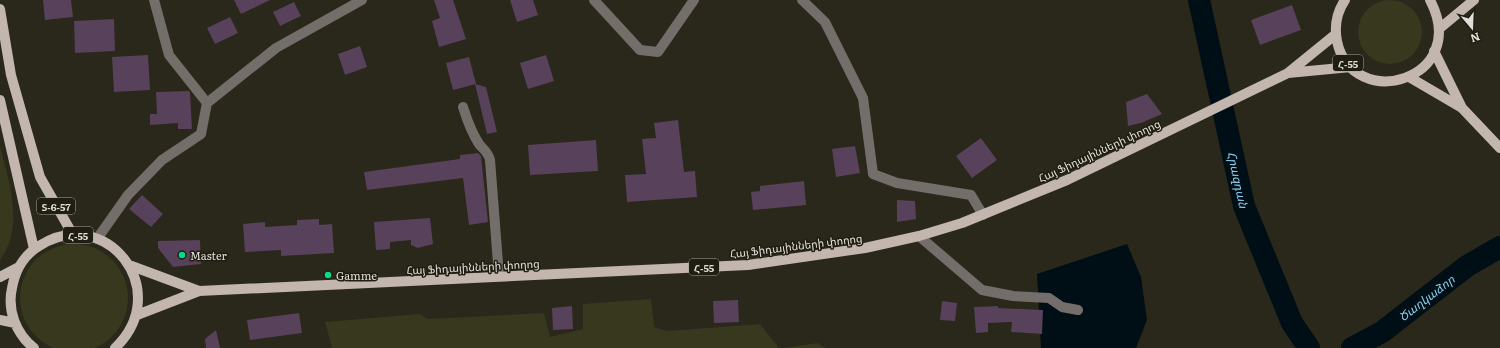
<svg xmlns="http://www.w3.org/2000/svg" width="1500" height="348" font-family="Literata,'Noto Sans Armenian',serif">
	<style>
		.green { fill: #37381e }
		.water { fill: #000e16 }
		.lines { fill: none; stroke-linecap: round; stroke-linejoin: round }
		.river { stroke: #000e16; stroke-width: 22 }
		.building { fill: #57415b }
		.minor { stroke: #746e6a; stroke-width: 10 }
		.major { stroke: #c2b6ae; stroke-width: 10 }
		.poi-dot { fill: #06d98b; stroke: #201d12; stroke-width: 1.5 }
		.labels { text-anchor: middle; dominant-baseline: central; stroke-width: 3; stroke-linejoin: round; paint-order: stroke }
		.shield { fill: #201d12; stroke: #a6a49b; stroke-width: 1 }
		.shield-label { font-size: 10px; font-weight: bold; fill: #e0ded6 }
		.street-label { font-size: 11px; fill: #e0ded6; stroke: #201d12 }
		.poi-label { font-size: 11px; fill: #e0ded6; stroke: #201d12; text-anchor: start }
		.water-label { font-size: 12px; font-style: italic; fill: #8cd1ef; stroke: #201d12 }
	</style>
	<rect width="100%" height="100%" fill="#2a271b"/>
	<path class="green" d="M1358 32a32 32 0 1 1 64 0a32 32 0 1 1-64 0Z
		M0,146C9,182 25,227 0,260Z
		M20 298a54 54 0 1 1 108 0a54 54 0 1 1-108 0Z
		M651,299L654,327L667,331L760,324L779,348H332L325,322L419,314L428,319L544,313L550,337L583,329V304Z
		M818,343L825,348H783Z"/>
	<path class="water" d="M1127,244L1141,277L1147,320L1136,348H1041L1037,274Z"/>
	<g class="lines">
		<g class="river">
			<path id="s1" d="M1199,0L1244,206L1292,323L1309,348"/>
			<path id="s2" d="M1352,348L1382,332L1467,266L1500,247"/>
		</g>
	</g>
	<path class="building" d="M43,0H71L73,17L45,20Z
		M234,0H270L241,14Z
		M434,0H453L466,39L439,47L432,21L440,18Z
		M510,0H533L538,15L517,22Z
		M294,2L301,16L280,26L273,12Z
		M1292,5L1301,30L1260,45L1251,20Z
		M230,17L238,33L215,44L207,28Z
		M114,19L115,51L75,53L74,21Z
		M360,46L367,67L345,75L338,54Z
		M148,55L150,90L114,92L112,57Z
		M546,55L554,81L528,89L520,63Z
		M469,57L476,84L453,90L446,63Z
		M475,84L486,87L497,132L487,134Z
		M189,91L190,93L192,129H178V123L150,125V114H157L156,92Z
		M1147,94L1162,114L1141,123L1128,126L1126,102Z
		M678,120L684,172L695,171L697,197L627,202L625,175L646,174L642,139L656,138L654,123Z
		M981,138L997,160L972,178L956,156Z
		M596,140L598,171L530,175L528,145Z
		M855,146L860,173L836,177L832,149Z
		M478,153L481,156L488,222L469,225L463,178L367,190L364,172L460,159V155Z
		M804,181L806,205L753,210L751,192L760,191V186Z
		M142,195L163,214L151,227L129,209Z
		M897,200L915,201L916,219L897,222Z
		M430,218L433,244L418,248L411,245V240L390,242V249L376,250L374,222Z
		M319,219V225L332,224L334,253L281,256V250L245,252L243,224L265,222V227L297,225V220Z
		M200,240L201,264L173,267L158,248V241Z
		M738,300L739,322L714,323L713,301Z
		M942,301L957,303L955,321L940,320Z
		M572,306L573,329L553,330L552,308Z
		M998,306V308L1043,310L1042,334L1011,332L1012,322L988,323V332L976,333L974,307Z
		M299,313L302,333L250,340L247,320Z
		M216,330L220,348H206L205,339Z"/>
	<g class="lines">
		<path class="minor" d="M154,0L169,55L207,103
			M594,0L640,50L658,52L694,0
			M802,0L825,22L863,98L873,174L897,183L971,195L983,215
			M463,107C467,120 472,133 479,144C484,150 488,152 490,160L499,276
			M919,236L982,290L1013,296L1049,298L1062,307L1078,310
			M97,239L128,195L162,160L201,134L207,103L276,48L362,0"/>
		<path class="major" d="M1345,0C1337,12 1334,26 1337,41C1352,114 1472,80 1430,0
			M0,9L11,75L40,177L73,235
			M1439,29L1474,0
			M1434,51L1462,108
			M1288,73L1351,67
			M1409,77L1462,108L1500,148
			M0,100L34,249
			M129,265L199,291
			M0,277L19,267
			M137,315L199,291L748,265L865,248L919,236L962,223L1067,180L1288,73L1336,34
			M0,320L15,323
			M34,348C16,334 7,310 12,288C15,271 24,255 39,246C106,203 175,291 115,348"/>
	</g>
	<g class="poi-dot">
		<circle cx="182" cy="255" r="4"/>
		<circle cx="328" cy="275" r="4"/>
	</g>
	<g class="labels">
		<g class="shield">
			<rect x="1333" y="55" width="30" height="16" rx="3"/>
			<rect x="37" y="198" width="38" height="16" rx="3"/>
			<rect x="63" y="227" width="30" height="16" rx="3"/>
			<rect x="689" y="259" width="30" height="16" rx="3"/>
		</g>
		<g class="shield-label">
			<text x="1348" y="63">Հ-55</text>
			<text x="56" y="206">Տ-6-57</text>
			<text x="78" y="235">Հ-55</text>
			<text x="704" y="267">Հ-55</text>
		</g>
		<g class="street-label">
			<text transform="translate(1099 150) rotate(-25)">Հայ Ֆիդայինների փողոց</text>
			<text transform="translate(796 245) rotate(-7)">Հայ Ֆիդայինների փողոց</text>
			<text transform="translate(473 266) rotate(-3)">Հայ Ֆիդայինների փողոց</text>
		</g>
		<g class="poi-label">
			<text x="190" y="255">Master</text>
			<text x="336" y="275">Gamme</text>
		</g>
		<g class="water-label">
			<text stroke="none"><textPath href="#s1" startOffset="184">Հրազդան</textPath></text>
			<text stroke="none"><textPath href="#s2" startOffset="90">Ծաղկաձոր</textPath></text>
		</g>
	</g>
	<g transform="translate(1472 28) rotate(161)" stroke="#201d12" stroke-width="3" paint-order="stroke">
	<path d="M0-3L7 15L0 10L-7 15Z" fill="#e0ded6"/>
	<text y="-6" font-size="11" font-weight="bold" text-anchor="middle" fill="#e0ded6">N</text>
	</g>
</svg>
